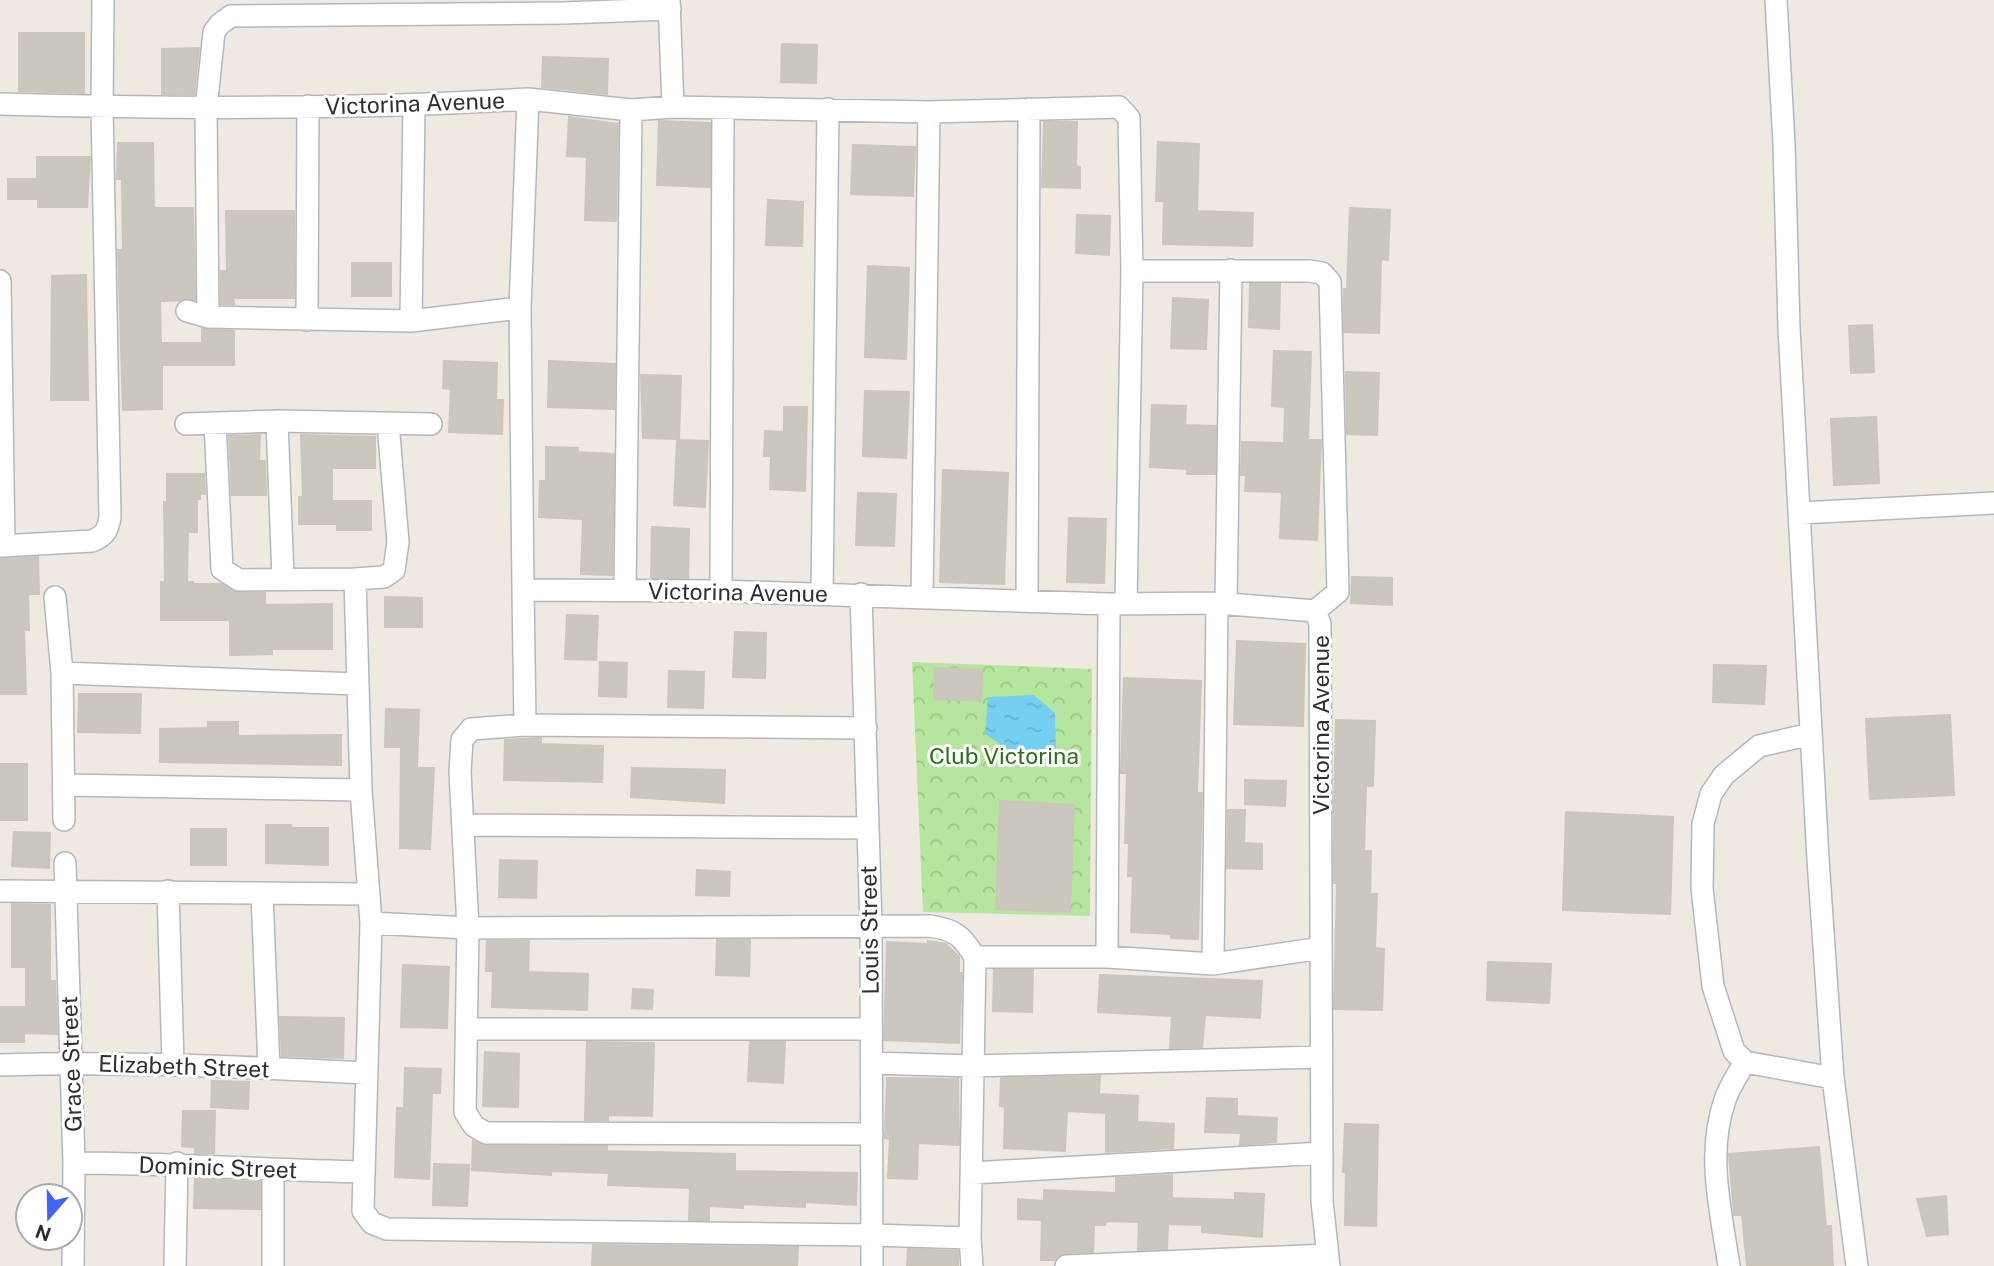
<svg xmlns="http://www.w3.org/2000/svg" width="1994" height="1266" font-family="'Public Sans',sans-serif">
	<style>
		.park { fill: url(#park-crowns) }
		.water { fill: url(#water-ripples) }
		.building { fill: #cbc7bf; stroke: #cbc5ba; stroke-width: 2 }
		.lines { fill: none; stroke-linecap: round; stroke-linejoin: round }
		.minor-casing { stroke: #b4b7c1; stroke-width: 24 }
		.minor { stroke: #fff; stroke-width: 21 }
		.labels { text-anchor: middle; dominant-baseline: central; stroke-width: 6; stroke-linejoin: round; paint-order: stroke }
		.street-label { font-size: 23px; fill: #2e2e2e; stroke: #fff }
		.park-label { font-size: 23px; fill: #2c6e1b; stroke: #fff }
	</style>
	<defs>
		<pattern id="park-crowns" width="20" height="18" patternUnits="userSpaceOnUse" patternTransform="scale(1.75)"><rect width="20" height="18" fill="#b6e59e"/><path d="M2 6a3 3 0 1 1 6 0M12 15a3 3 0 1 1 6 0" fill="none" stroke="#9dc588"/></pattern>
		<pattern id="water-ripples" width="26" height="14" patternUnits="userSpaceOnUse" patternTransform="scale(1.75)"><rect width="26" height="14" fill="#75cff0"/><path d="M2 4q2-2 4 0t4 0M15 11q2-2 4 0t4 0" fill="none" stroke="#66b2ce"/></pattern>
	</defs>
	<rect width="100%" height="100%" fill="#efe9e1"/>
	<path class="park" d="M912,662L1092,669L1090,916L923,912Z"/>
	<path class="water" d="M1034,695L1055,713L1056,752L1011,751L985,734L988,697Z"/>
	<path class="building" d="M19,33H84V93L19,91Z
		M782,44L817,45L816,83L781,82Z
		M199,48L194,94H162V49Z
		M543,57L608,59L607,94L542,87Z
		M569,117L618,124L616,221L585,220L587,157L567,156Z
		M659,121L710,123V187L657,185Z
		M1044,122H1077L1076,166L1080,167V188L1042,187Z
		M1158,142L1199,144L1197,211L1253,213L1252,246L1163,244L1164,201H1156Z
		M118,143H153L154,208H193L195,300L160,301L161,343H202V329L234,331V365H162V409L123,410L118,250H123L122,179H117Z
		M853,145L915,147L913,196L851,194Z
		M37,157H90L87,207H38V199H8V179H37Z
		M768,200L803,202L802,246L766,245Z
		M1350,208L1390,210L1388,260L1381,259L1379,333L1344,332V289H1347Z
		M226,211H294V298H233L234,304H221V271H227Z
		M1077,215L1110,216L1109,255L1076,253Z
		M352,263H391V296H352Z
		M868,266L909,268L906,359L865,357Z
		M86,275L88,400H51L52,276Z
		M1250,284H1280L1279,329L1249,327Z
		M1173,298L1208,300L1206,349L1171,348Z
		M1872,325L1874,372L1851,373L1849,326Z
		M1274,351L1311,352L1308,440H1321L1317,540L1280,538L1282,492L1245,491L1246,475H1241L1242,442L1284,443L1285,407L1272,406Z
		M444,361L497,363L496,400H503L502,434L449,432L451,389L443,388Z
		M549,361L615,364L614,409L548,407Z
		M1346,372L1379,373L1377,435L1347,434Z
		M641,375L681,376L679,439L643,438Z
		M865,391L909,392L906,458L863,456Z
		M1152,405L1186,406L1185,425L1216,426L1215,474H1187V469L1150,467Z
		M784,407H807L805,491L770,489L771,456H764L765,431L784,432Z
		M1876,417L1879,483L1834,485L1831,419Z
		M260,435L259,461H265L266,495H232L229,436Z
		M301,435L375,437V468H332V501H371V530H337V524H299V497H303Z
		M677,440L708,441L705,507L674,505Z
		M546,447L578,448L577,452L614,454L612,575L581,574L583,519L539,517L540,481H546Z
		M943,470L1008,473L1004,584L940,582Z
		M167,474H204L205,494H200V499H197V532H188L187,582H193V584H221L238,593H265V605L332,604V649H272V654L230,655V620H161V582H165L164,502H167Z
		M858,493L896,494L894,546L856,545Z
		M1069,518L1106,519L1104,583L1067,582Z
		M652,527L689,529L688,578H651Z
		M38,557L39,594H28L29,630H24L26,694H0V559Z
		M1352,577L1392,578V605L1351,603Z
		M385,597L422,598V627H385Z
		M567,615L598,616L596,660L565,659Z
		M735,632L766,633L765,678L733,677Z
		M1237,641L1305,644L1303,726L1234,724Z
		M600,662L627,663L626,697L599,696Z
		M1714,665L1766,666L1764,704L1713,702Z
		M935,668L982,670L981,701L934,699Z
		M669,671L704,672L703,708L668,707Z
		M1124,678L1201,681L1197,793H1202L1198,939L1171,938L1172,934L1131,932L1133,876H1128L1129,843H1125L1127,773H1121Z
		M79,694H141L140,733L78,732Z
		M386,709L419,710L417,768H434L430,849L400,848L401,747H385Z
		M1950,715L1954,795L1870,799L1866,719Z
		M1336,720L1375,721L1373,786H1366L1364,851H1371L1370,894H1377L1375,948L1384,949L1382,1010L1334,1009L1337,883H1334V805Z
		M208,722H238V736L341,735V765L160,762V729L208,728Z
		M541,738V744L603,746L602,782L504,780L505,740Z
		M0,764H27V820H0Z
		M632,768L725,770L724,803L631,797Z
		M1245,780L1286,781L1285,806L1245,804Z
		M1000,801L1074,805L1070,912L996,909Z
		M1228,810H1245L1244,843L1262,844V869L1227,868Z
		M1566,812L1673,817L1670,914L1563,910Z
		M266,825H291V828H328V865L266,863Z
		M191,829H226V865H191Z
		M14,832L50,833L49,868L12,866Z
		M500,860L537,861L536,898L499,897Z
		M697,870L730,872L729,896L696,895Z
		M12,904L50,905V981H55L57,1034L24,1033V1042H0V1007H26V967H12Z
		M717,940H750L749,976L716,975Z
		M487,941H529L528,972L588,974L587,1010L492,1007L493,971H486Z
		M928,941L946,944L959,957V973H962L959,1043L884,1040L887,942L928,944Z
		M1488,962L1551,964L1549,1003L1487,1000Z
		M403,965L449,967L447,1028L401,1027Z
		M994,970H1033L1032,1012L993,1011Z
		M1100,975L1262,981L1260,1018L1205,1015L1202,1047L1170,1048L1172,1016L1098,1012Z
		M633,989L653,990L652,1009L632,1008Z
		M280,1017L344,1018L343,1058L282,1056Z
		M587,1042L654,1043L652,1116L608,1115V1120H585Z
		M750,1042H785L783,1083L748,1081Z
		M485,1052L519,1054L518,1107L483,1106Z
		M405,1068L441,1069L440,1093H432L429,1179L395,1177L397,1108H404Z
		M1100,1076L1099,1094L1138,1096L1137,1122L1174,1124L1173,1148L1106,1152V1113L1067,1111L1065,1151L1004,1148L1005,1107L1000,1106L1001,1078Z
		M887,1078L958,1079L959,1145L918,1143L917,1179L888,1178L890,1139L885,1138Z
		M212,1081L249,1082L248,1109L211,1107Z
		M1207,1098L1237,1099V1116L1277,1118L1276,1142L1240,1145L1241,1133L1205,1132Z
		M183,1111H215L214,1153H195V1147L182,1146Z
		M1345,1124L1378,1125L1376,1226L1345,1225L1346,1172H1343Z
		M473,1141L486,1146H607V1151L735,1154V1171L857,1173L856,1205L805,1202V1207L743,1204V1208L709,1206V1220H689L690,1188L608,1185L609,1173L551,1171V1175L472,1170Z
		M1819,1147L1826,1226H1831L1833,1266H1747L1742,1215H1734L1729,1154Z
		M434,1164L469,1165L467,1206L433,1205Z
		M1172,1175V1198L1235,1200V1193L1264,1194L1262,1237L1202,1232V1225L1168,1224L1167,1249L1138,1250L1139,1222L1106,1221L1105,1225H1094L1093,1252L1065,1253L1054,1260H1041L1042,1220L1018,1219V1199L1044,1201V1190L1116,1193V1178Z
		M195,1179L260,1182V1209L194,1208Z
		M1946,1196L1948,1234L1927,1236L1917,1199Z
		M593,1245L798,1247L797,1266H592Z
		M908,1249L958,1251V1266H907Z"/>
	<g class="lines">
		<g class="minor-casing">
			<path id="minor" d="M669,0L673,107
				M1776,0L1784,143L1789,328L1818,859L1833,1078L1857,1266
				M528,99L631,110L673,107L929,112L1119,107L1129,118L1132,271L1126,603
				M0,104C176,109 352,110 528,99L520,308L523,590L721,591L1109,604L1217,603L1315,611L1320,624L1322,1201L1329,1266
				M1132,271H1309L1322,273L1330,282L1338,592L1315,611
				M0,281L4,546
				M187,311L208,317L411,321L520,308
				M208,317L206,109L214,32L220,24L231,16L564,13L670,9
				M307,320L308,106
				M411,321L414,106
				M277,421L283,578
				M215,423L222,569L239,580L355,579L384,577L394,570L398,542L388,423
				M186,424L277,421L431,424
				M1800,513L1994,503
				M0,546L92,541C104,536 108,531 110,517L102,107L103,0
				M355,579L361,790L371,923L363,1211L372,1223L387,1229L872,1235L970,1238
				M523,590L525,725
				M625,590L631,110
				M721,591L723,110
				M822,594L828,109
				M861,594L871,927L872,1266
				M55,597L62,673L64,820
				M922,597L929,112
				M1027,601L1029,109
				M1226,604L1231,270
				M62,673L358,684
				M866,728L525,725L471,729L462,740L460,772L468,928L465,1112L474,1126L486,1133L872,1134
				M1811,734L1759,746L1724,775L1711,794L1703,824L1702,888L1713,986L1734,1051L1745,1062L1833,1078
				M65,785L361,790
				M463,825L867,828
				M65,863L74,1163L73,1266
				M0,891L367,894
				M168,891L173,1064
				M262,894L269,1068
				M371,923L468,928L930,926C956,930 962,936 975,957L970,1238L972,1266
				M975,957H1107L1213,964L1321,948
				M1107,957L1109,604
				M1213,964L1217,603
				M468,1029H870
				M873,1063L973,1066L1321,1057
				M0,1065C123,1061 245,1067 367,1073
				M74,1163C170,1163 266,1170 362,1172
				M273,1170V1266
				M972,1173L1322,1153
				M175,1266L177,1163
				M1066,1266L1327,1255
				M1729,1266C1721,1212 1706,1154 1725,1100C1729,1087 1738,1074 1745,1062"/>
		</g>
		<use href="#minor" class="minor"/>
	</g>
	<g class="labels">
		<g class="street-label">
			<text transform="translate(415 103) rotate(-2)">Victorina Avenue</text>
			<text transform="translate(738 592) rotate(1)">Victorina Avenue</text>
			<text transform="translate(1320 725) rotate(-90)">Victorina Avenue</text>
			<text transform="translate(869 930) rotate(-91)">Louis Street</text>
			<text transform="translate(71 1064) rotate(-92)">Grace Street</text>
			<text transform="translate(184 1066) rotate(2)">Elizabeth Street</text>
			<text transform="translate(218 1167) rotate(2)">Dominic Street</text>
		</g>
		<g class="park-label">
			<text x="1004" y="755">Club Victorina</text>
		</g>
	</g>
	<g transform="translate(49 1217) rotate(200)"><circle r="33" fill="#ffffff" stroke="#ababab" stroke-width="2"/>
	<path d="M0-5L12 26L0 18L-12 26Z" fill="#4264fb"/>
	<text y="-10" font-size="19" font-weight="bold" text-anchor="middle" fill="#2e2e2e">N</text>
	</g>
</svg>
